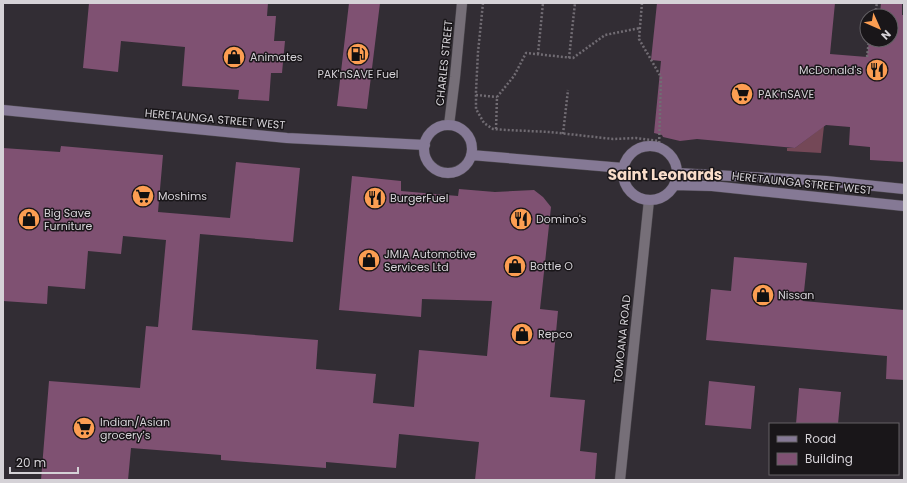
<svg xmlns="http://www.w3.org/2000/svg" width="907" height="483" font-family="Poppins,sans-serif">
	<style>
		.green { fill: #744857 }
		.building { fill: #7f5172 }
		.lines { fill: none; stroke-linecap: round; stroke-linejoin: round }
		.tertiary-casing { stroke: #4e4a50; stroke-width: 11 }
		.secondary-casing { stroke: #4e4a50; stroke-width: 11 }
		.path { stroke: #716c73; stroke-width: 2.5; stroke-dasharray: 2 2; stroke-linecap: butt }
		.tertiary { stroke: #766f78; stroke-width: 10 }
		.secondary { stroke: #857995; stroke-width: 10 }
		.labels { text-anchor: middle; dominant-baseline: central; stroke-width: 3; stroke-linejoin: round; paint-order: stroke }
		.poi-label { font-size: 11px; fill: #d5d2d7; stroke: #191619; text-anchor: start }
		.street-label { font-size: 11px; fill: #d5d2d7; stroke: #191619 }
		.district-label { font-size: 15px; font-weight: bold; fill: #f9ddca; stroke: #191619 }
	</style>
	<rect width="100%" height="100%" fill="#322d34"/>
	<path class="green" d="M824,126L821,153L787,151V148H795Z"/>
	<path class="building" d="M89,3H268L267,16H276L274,41H285L282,73H271L269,101L238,99L239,90L182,86L185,47L121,41L118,72L83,68Z
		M349,3H380L367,109L337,106Z
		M657,3H835L830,54L867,57L869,40H891V16H871L872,12L880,13L881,3H902V15H904V162L870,160V147L849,145L850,127L826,125L795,148L697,139L680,141L663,137L662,135L654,133L661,61L651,60Z
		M61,146L163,155L158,212L230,218L236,162L300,168L293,242L200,234L192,330L318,340L316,369L376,374L373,403L414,407L419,350L487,356L492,301L422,299L421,317L339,310L352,176L401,181V191L458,196L459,189L495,192L534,190L543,197L551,207L540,309L558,311L550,397L585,400L580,451L597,453L595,480H475L479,442L399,434L396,468L326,462V468L221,460V455L131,448L128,480H41L49,381L140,388L146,326L158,327L166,240L123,236L121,254L88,251L85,289L48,286L47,304L3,301V148L60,152Z
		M734,257L807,263L803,301L904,310V380L886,379L887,356L706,340L711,289L731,291Z
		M709,381L755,386L751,429L705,425Z
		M799,388L841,392L838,424H796Z"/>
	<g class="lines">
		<g class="tertiary-casing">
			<path id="tertiary" d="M449,125L455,77L462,3
				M620,480L649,200"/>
		</g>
		<g class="secondary-casing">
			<path id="secondary" d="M3,110L287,138L425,145
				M424 149a24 24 0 1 1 48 0a24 24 0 1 1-48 0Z
				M623 173a27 27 0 1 1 54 0a27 27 0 1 1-54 0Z
				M471,155L623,168
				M677,173L826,181L904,189
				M674,185L712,186L904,206"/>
		</g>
		<path class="path" d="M483,3L478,52L476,91V109L484,123L493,129L507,130L550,132L613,139L636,138L659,141
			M642,3L639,39L661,77L659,148
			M871,16L872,12L876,9L877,3
			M538,54L543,3
			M867,57L869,40
			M569,58L575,3
			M476,95L497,97
			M496,129L497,97L514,76L526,53L573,58L605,35L640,28
			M563,134L568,90"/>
		<use href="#tertiary" class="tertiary"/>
		<use href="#secondary" class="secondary"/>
	</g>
	<defs>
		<g id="fuel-disc" transform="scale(1.15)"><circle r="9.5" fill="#fc9e52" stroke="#191619"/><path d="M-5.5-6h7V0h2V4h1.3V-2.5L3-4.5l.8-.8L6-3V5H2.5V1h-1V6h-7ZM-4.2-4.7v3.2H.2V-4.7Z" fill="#111"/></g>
		<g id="shop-disc" transform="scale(1.15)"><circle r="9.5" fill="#fc9e52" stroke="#191619"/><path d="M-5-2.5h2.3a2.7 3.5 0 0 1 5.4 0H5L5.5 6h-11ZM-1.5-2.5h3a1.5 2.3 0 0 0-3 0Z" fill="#111"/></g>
		<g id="restaurant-disc" transform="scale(1.15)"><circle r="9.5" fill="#fc9e52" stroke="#191619"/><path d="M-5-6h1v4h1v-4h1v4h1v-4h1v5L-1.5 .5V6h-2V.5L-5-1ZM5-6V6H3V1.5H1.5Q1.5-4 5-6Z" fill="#111"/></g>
		<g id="supermarket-disc" transform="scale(1.15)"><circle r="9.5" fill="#fc9e52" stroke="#191619"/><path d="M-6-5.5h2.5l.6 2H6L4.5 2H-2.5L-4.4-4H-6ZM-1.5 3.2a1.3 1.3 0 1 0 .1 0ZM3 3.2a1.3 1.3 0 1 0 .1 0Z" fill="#111"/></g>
	</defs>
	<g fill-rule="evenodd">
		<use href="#fuel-disc" x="358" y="54"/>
		<use href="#shop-disc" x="234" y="57"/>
		<use href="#restaurant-disc" x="877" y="70"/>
		<use href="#supermarket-disc" x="742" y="94"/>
		<use href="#supermarket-disc" x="143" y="196"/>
		<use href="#restaurant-disc" x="375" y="198"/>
		<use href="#shop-disc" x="29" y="219"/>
		<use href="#restaurant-disc" x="521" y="219"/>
		<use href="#shop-disc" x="369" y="260"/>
		<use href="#shop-disc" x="515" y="266"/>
		<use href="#shop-disc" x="763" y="295"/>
		<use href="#shop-disc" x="522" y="334"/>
		<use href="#supermarket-disc" x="84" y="428"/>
	</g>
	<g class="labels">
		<g class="poi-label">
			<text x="250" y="57">Animates</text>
			<text x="862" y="70" text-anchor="end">McDonald's</text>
			<text x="358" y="74" text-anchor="middle">PAK'nSAVE Fuel</text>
			<text x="758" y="94">PAK'nSAVE</text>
			<text x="158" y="196">Moshims</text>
			<text x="390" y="198">BurgerFuel</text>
			<text x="44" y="213">Big Save<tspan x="44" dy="13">Furniture</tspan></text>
			<text x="536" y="219">Domino's</text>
			<text x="384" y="254">JMIA Automotive<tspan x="384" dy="13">Services Ltd</tspan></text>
			<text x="530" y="266">Bottle O</text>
			<text x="778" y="295">Nissan</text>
			<text x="538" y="334">Repco</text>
			<text x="100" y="422">Indian/Asian<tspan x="100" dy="13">grocery’s</tspan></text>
		</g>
		<g class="street-label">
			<text transform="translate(444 63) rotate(-84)">CHARLES STREET</text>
			<text transform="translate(215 119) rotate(5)">HERETAUNGA STREET WEST</text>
			<text transform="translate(802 183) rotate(6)">HERETAUNGA STREET WEST</text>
			<text transform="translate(622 339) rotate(-84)">TOMOANA ROAD</text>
		</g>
		<g class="district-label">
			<text x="665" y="174">Saint Leonards</text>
		</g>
	</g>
	<rect width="907" height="483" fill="none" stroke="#d5d2d7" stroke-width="8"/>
	<rect x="769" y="423" width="130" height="52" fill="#191619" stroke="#646165"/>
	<rect x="777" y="436" width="20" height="6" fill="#857995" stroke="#646165"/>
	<text x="805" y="443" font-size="12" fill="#d5d2d7">Road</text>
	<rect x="777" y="453" width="20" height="12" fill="#7f5172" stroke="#646165"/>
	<text x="805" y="463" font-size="12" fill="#d5d2d7">Building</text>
	<g transform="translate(879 28) rotate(135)"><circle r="19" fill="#191619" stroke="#646165"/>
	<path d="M0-3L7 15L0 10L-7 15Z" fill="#fc9e52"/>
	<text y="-6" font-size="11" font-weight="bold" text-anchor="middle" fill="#d5d2d7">N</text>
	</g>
	<path d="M10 467v6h68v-6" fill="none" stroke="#d5d2d7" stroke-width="2"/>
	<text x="16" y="467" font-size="12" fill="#d5d2d7" stroke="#191619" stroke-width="3" paint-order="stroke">20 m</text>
</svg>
